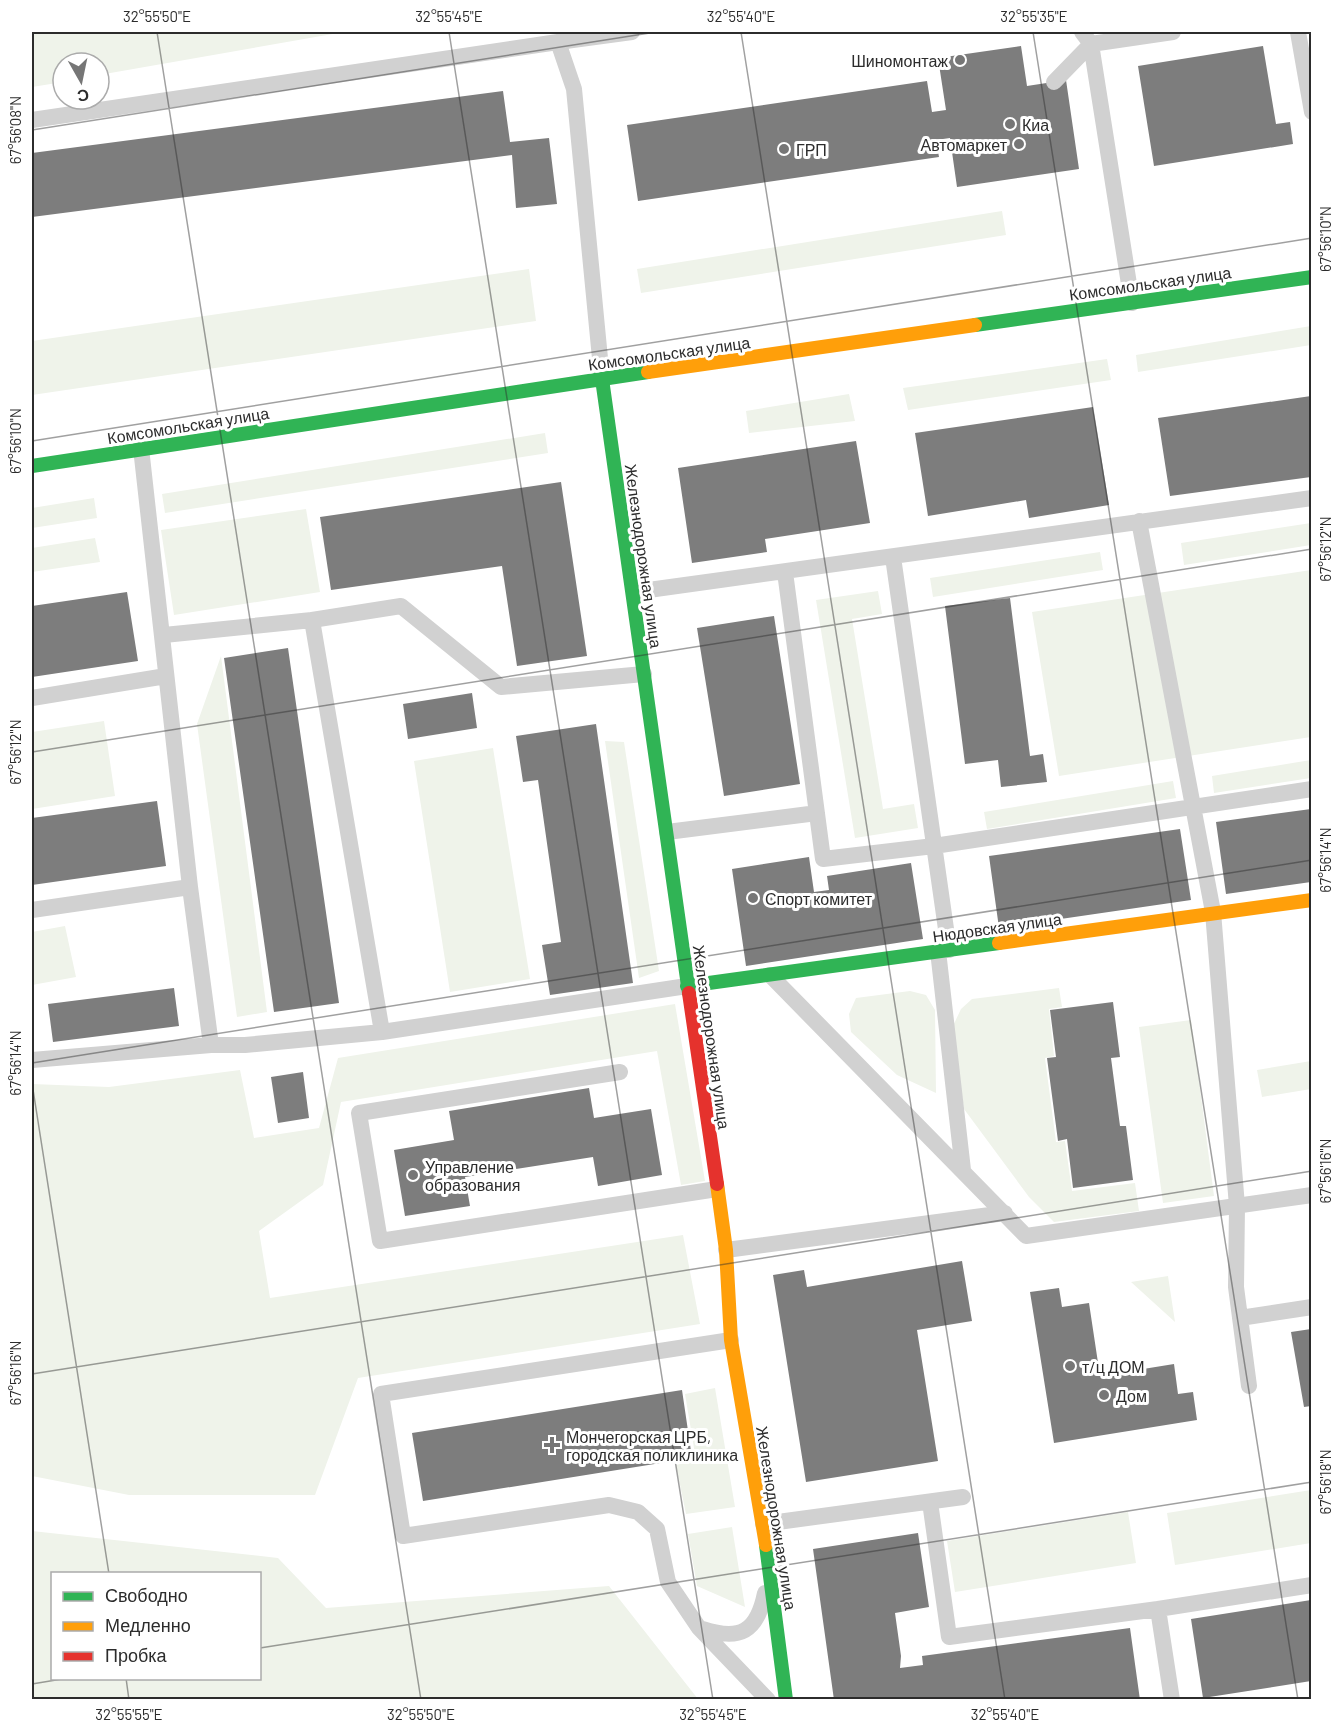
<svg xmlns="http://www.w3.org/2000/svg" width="1343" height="1731" font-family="Barlow,sans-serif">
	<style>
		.green { fill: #eff3ea; fill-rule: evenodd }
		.building { fill: #7d7d7d }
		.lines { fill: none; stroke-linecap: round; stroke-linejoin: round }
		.lane { stroke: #d1d1d1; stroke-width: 16 }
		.fast { stroke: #30b455; stroke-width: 14 }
		.slow { stroke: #ff9f0a; stroke-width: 14 }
		.jam { stroke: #e5322d; stroke-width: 14 }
		.ticks { fill: none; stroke: #2c2c2c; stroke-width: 1.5; stroke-opacity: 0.45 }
		.poi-dot { fill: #767676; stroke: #fff; stroke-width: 2 }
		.labels { text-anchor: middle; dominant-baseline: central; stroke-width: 6; stroke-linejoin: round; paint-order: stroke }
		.poi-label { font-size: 16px; fill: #2c2c2c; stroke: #fff; text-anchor: start }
		.street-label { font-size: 16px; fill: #2c2c2c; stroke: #fff }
		.neatline { fill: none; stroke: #2c2c2c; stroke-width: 2 }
		.ticks-label { font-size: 15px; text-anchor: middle; fill: #2c2c2c }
	</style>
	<rect width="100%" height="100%" fill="#fff"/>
	<path class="green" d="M32,32H344L99,75V63H63V82L32,87Z
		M1002,211L1006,235L641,293L637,269Z
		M529,269L536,321L32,395V341Z
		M1311,326V345L1138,372L1136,355Z
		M1107,359L1111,380L908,410L903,388Z
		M849,394L855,421L749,433L746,411Z
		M545,433L548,453L165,513L162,494Z
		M94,498L97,518L32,528V508Z
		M306,509L320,592L174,615L161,530Z
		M1311,523V545L1184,565L1181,543Z
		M95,538L100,562L32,572V548Z
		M1100,552L1103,570L933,597L930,578Z
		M1311,570V737L1059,776L1032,612Z
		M878,591L882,614L852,619L883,809L914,804L918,828L855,838L816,600Z
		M221,656L267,1012L237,1017L197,724Z
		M104,721L115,796L32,809V732Z
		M605,741L624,742L659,971L639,978Z
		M493,748L530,979L450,992L414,761Z
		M1311,760V778L1214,793L1212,776Z
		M1173,781L1176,798L987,829L984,812Z
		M65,926L76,977L32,985V932Z
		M1059,988L1062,1007L1049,1009L1054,1056L1045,1058L1056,1142L1065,1141L1072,1191L1135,1183L1139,1211L1054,1222L1029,1197L964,1109L952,1028L961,1009L972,999Z
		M910,991L926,995L935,1010L936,1093L897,1075L851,1032L849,1014L856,998Z
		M675,1004L705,1181L681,1185L657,1051L341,1102L323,1185L259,1231L270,1298L683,1235L700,1324L358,1378L315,1495H129L32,1476V1084L109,1087L240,1070L254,1138L319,1128L338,1058Z
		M1191,1020L1214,1196L1163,1203L1139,1027Z
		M1311,1061V1089L1262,1097L1257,1070Z
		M1168,1276L1175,1322L1131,1282Z
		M715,1388L735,1507L686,1514L676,1465L696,1460L685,1394Z
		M1311,1490V1543L1175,1565L1167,1513Z
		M1128,1512L1136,1563L955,1592L947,1541Z
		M732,1527L745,1607L697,1586L688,1534Z
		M32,1531L278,1558L326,1608L609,1586L698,1699H32ZM52,1574H260V1678H52Z"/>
	<path class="building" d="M1021,46L1027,86L1066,80L1079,169L957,187L950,138L936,140L939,157L638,201L627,125L927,81L932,112L946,110L938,58Z
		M1263,46L1276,124L1290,122L1293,144L1154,166L1138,66Z
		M503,91L510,142L549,138L557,204L516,208L512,155L32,217V153Z
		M1311,396V477L1170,496L1158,418Z
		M1093,407L1109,505L1029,518L1026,500L928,516L915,433Z
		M856,441L870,523L765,539L767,552L692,563L678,468Z
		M561,482L587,656L517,666L502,566L331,590L320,517Z
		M127,592L138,661L32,677V606Z
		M1010,598L1030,756L1043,754L1047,782L1001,787L998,760L965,764L945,606Z
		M774,616L800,784L724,796L697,628Z
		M288,648L339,1003L274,1012L224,658Z
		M472,693L477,728L408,739L403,704Z
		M596,724L633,983L550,995L542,945L561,942L538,780L523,782L516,736Z
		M157,801L166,866L32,885V818Z
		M1311,809V882L1226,894L1216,822Z
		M1180,829L1191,900L999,928L989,856Z
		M809,857L814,892L829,890L827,876L911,863L923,939L746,966L732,869Z
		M174,988L179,1026L53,1042L48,1004Z
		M1113,1002L1120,1057L1111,1058L1120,1126H1126L1133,1180L1073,1188L1067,1139L1058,1141L1047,1058L1056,1057L1050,1010Z
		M303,1072L309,1118L278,1123L271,1077Z
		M589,1088L594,1118L651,1109L662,1175L598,1186L593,1157L465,1177L470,1206L405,1216L394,1150L454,1140L449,1111Z
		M962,1261L972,1321L917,1330L938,1461L806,1482L773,1275L804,1270L807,1287Z
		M1059,1288L1062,1307L1089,1303L1100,1376L1174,1364L1178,1394L1193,1392L1197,1420L1054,1443L1030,1292Z
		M1311,1329V1406L1304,1407L1291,1332Z
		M682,1390L692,1458L423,1501L412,1433Z
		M918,1533L929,1607L895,1613L901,1656L900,1668L923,1665L922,1656L1130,1628L1140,1700H834L813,1549Z
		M1311,1600V1681L1203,1698L1191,1619Z"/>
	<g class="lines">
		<path class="lane" d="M1082,32L1091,44L1132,303
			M1298,32L1312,112
			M558,42L632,32
			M1054,82L1091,44L1173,32
			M32,120L558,42L574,89L602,379
			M141,448L190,887L211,1045H245L382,1032L687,986
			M1139,521L1213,912L1237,1206L1236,1287L1249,1386
			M893,557L949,950
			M785,572L823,859L934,846L1312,789
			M634,592L1312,498
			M312,620L382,1032
			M164,635L312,620L401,606L501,687L644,674
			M32,698L166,676
			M667,832L817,813
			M32,910L190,887
			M938,951L963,1170
			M770,975L1026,1236L1312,1195
			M32,1060L211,1045
			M620,1072L359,1113L380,1241L717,1189
			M726,1250L1005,1213
			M1240,1318L1312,1307
			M731,1340L381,1394L403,1536L609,1505L638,1512L657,1529L668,1582L699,1628L768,1700
			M930,1502L949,1637L1158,1609
			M763,1524L963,1497
			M703,1629C740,1641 757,1632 765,1593
			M1172,1700L1158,1609L1312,1585"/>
		<path class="fast" d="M975,325L1312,277
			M602,379L689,993
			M32,466L648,372
			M687,986L999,943
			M766,1545L786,1700"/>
		<path class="slow" d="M648,372L975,325
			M999,943L1312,900
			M717,1184L726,1250L731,1340L766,1545"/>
		<path class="jam" d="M689,993L717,1184"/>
	</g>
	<path class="ticks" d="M157,32L421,1700M449,32L713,1700M741,32L1005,1700M1033,32L1298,1700M32,130L656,32M32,441L1312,238M32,752L1312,549M32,1063L1312,860M32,1083L109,1574M32,1374L1312,1171M260,1648L1312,1482M126,1678L129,1700M32,1684L68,1678"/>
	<g class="poi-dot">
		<circle cx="960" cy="60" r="6"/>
		<circle cx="1010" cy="124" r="6"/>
		<circle cx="1019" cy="144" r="6"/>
		<circle cx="784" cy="149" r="6"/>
		<circle cx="753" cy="898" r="6"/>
		<circle cx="413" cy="1175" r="6"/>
		<circle cx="1070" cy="1366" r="6"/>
		<circle cx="1104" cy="1395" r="6"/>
		<path d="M549 1436h6v6h6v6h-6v6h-6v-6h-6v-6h6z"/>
	</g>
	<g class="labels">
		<g class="poi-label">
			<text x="948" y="60" text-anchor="end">Шиномонтаж</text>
			<text x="1022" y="124">Киа</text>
			<text x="1007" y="144" text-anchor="end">Автомаркет</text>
			<text x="796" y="149">ГРП</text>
			<text x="765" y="898">Спорт комитет</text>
			<text x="425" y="1166">Управление<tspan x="425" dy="18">образования</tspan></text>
			<text x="1082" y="1366">т/ц ДОМ</text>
			<text x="1116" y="1395">Дом</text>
			<text x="566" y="1436">Мончегорская ЦРБ,<tspan x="566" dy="18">городская поликлиника</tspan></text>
		</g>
		<g class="street-label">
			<text transform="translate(1150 283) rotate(-8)">Комсомольская улица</text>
			<text transform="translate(669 353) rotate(-8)">Комсомольская улица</text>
			<text transform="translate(188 425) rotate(-9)">Комсомольская улица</text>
			<text transform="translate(644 556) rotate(82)">Железнодорожная улица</text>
			<text transform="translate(997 927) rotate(-8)">Нюдовская улица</text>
			<text transform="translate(712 1037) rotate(82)">Железнодорожная улица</text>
			<text transform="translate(777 1518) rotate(81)">Железнодорожная улица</text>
		</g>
	</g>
	<rect width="1343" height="1731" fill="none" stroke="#ffffff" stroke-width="66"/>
	<rect x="51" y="1572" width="210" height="108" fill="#ffffff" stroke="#ababab" stroke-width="1.5"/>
	<rect x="63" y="1592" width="30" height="9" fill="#30b455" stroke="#ababab" stroke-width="1.5"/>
	<text x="105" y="1602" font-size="18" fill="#2c2c2c">Свободно</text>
	<rect x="63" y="1622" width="30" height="9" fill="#ff9f0a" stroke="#ababab" stroke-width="1.5"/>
	<text x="105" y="1632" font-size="18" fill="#2c2c2c">Медленно</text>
	<rect x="63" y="1652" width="30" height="9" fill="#e5322d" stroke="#ababab" stroke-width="1.5"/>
	<text x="105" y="1662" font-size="18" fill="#2c2c2c">Пробка</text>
	<g transform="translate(81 81) rotate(171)"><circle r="28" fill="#ffffff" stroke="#ababab" stroke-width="1.5"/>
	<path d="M0-4.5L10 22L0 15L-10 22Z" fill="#767676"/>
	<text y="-9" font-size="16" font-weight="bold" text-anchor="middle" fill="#2c2c2c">С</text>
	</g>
	<rect x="33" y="33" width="1277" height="1665" class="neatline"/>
	<g class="ticks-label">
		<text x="157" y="22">32°55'50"E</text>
		<text x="449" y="22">32°55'45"E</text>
		<text x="741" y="22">32°55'40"E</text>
		<text x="1034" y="22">32°55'35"E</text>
		<text transform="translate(16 130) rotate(-90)" y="5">67°56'08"N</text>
		<text transform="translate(1326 239) rotate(-90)" y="5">67°56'10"N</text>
		<text transform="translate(16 441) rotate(-90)" y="5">67°56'10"N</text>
		<text transform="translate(1326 549) rotate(-90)" y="5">67°56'12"N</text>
		<text transform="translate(16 752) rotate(-90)" y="5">67°56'12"N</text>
		<text transform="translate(1326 860) rotate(-90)" y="5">67°56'14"N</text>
		<text transform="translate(16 1063) rotate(-90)" y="5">67°56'14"N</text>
		<text transform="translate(1326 1171) rotate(-90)" y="5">67°56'16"N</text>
		<text transform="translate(16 1373) rotate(-90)" y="5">67°56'16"N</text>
		<text transform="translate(1326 1482) rotate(-90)" y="5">67°56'18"N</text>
		<text x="129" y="1720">32°55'55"E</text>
		<text x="421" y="1720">32°55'50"E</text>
		<text x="713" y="1720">32°55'45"E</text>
		<text x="1005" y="1720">32°55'40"E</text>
	</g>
</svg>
